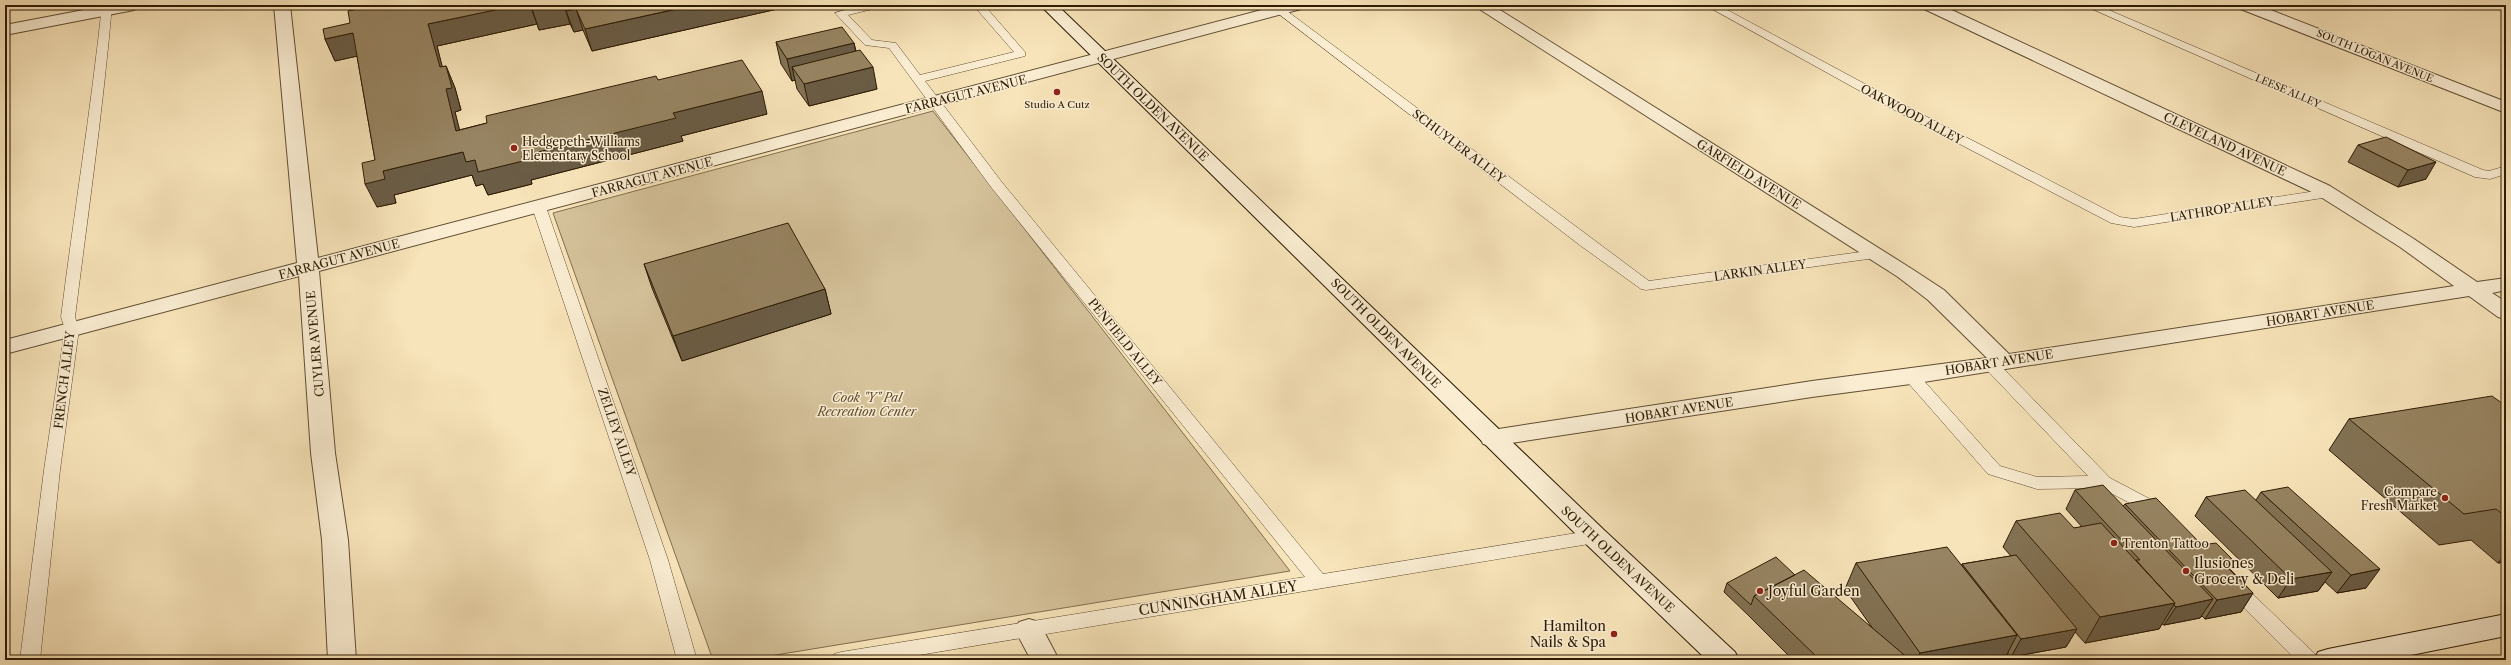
<svg xmlns="http://www.w3.org/2000/svg" width="2511" height="665" font-family="'Libre Caslon Text',serif">
	<style>
		.green { fill: #d5c29b; stroke: #816e4f }
		.lines { fill: none; stroke-linecap: round; stroke-linejoin: round }
		.service-casing { stroke: #604d31; stroke-width: 1 }
		.minor-casing { stroke: #604d31; stroke-width: 2 }
		.secondary-casing { stroke: #2d1b03; stroke-width: 2 }
		.service { fill: #faedd2; fill-rule: evenodd }
		.minor { fill: #faedd2; fill-rule: evenodd }
		.secondary { fill: #faedd2; fill-rule: evenodd }
		.wall { fill: #827254; stroke: #2d1b03 }
		.shaded-wall { fill: #6a5c45; stroke: #2d1b03 }
		.building { fill: #978462; stroke: #2d1b03 }
		.poi-dot { fill: #8f2418; stroke: #faedd2; stroke-width: 1.5 }
		.labels { text-anchor: middle; dominant-baseline: central; stroke-width: 3; stroke-linejoin: round; paint-order: stroke }
		.far-street-label { font-size: 10px; fill: #2d1b03; stroke: #faedd2 }
		.far-poi-label { font-size: 10px; fill: #2d1b03; stroke: #faedd2 }
		.street-label { font-size: 12px; fill: #2d1b03; stroke: #faedd2 }
		.poi-label { font-size: 12px; fill: #2d1b03; stroke: #faedd2; text-anchor: start }
		.park-label { font-size: 12px; font-style: italic; fill: #5f4d31; stroke: #faedd2 }
		.near-poi-label { font-size: 14px; fill: #2d1b03; stroke: #faedd2; text-anchor: start }
		.near-street-label { font-size: 14px; fill: #2d1b03; stroke: #faedd2 }
	</style>
	<rect width="100%" height="100%" fill="#f8e4ba"/>
	<filter id="stains"><feTurbulence type="fractalNoise" baseFrequency=".005" numOctaves="4"/><feColorMatrix values="0 0 0 0 .2 0 0 0 0 .09 0 0 0 0 .02 0 0 0 .5 -.17"/></filter>
	<radialGradient id="worn" r=".72"><stop offset=".6" stop-color="#630" stop-opacity="0"/><stop offset="1" stop-color="#630" stop-opacity=".3"/></radialGradient>
	<path class="green" d="M933,111L1290,571L745,660H713L553,213Z"/>
	<g class="lines">
		<g class="service-casing">
			<path id="service" d="M102,5H112C103,110 88,213 75,317L79,329L60,470L40,660H20L44,470L65,329L61,317C74,213 91,110 102,5Z
				M862,5H882L881,7L848,15L872,40L896,43L920,75L1014,52L973,5H984L1025,52V56L925,81L1001,181L1323,574L1595,530L1601,532L1604,537L1601,542L889,660H831L834,654L841,652L1305,577L991,187L889,48L865,45L835,13Z
				M1267,5H1279L1649,281L1875,250L1882,254L1875,258L1646,290L1641,289L1581,246Z
				M1705,5H1718L1906,106L2120,217L2134,219L2329,189L2336,193L2329,197L2134,227L2111,223L1898,112Z
				M2083,5H2097L2483,170L2489,171L2506,166V174L2490,179L2475,177Z
				M539,203L546,207L668,560L697,660H677L650,560L532,207Z
				M1989,358L1994,359L2110,478L2165,507L2168,511L2165,515L2159,517L2153,515L2101,488L2037,489L1988,474L1903,377L1905,373H1917L2000,466L2037,477L2088,476L1984,367L1981,363Z
				M2234,580L2240,582L2315,654L2318,660H2296L2228,592L2225,587L2228,582Z"/>
		</g>
		<g class="minor-casing">
			<path id="minor" d="M110,5H142L134,10L5,35V25Z
				M274,5H290L318,258L1281,5H1307L1305,8L319,271L335,453L348,540L356,660H328L322,540L311,453L299,276L5,354V340L297,263Z
				M1473,5H1492L1912,269L1944,290L2009,354L2454,286L2400,247L2316,194L1922,8L1920,5H1941L2330,186L2414,239L2477,282L2506,278V290L2492,293L2506,302V319L2498,317L2469,296L1911,384L1812,397L1492,446L1483,444L1480,438L1483,432L1492,430L1812,381L1987,358L1928,300L1898,277Z
				M2236,5H2258L2506,102V113L2238,8Z
				M1029,619L1039,622L1059,660H1031L1015,630L1019,622Z"/>
		</g>
		<g class="secondary-casing">
			<path id="secondary" d="M1040,5H1057L1604,530L1735,652L1739,660H1707L1586,544Z
				M2506,614V636L2386,660H2314L2318,652L2328,649Z"/>
		</g>
		<use href="#service" class="service"/>
		<use href="#minor" class="minor"/>
		<use href="#secondary" class="secondary"/>
	</g>
	<path class="wall" d="M376,5H795L592,51L583,30L574,32L570,24L539,30L537,24L437,46L442,67L446,66L455,88L461,110L455,112L459,130L658,80L767,114L681,136L683,141L531,180L532,184L488,195L483,184L476,186L472,175L394,195L396,203L377,207L375,160L357,56L335,61L325,39L350,23Z
		M776,42L854,43L856,51L877,89L809,106L797,89L795,80L792,81L781,64Z
		M2358,145L2426,179L2398,187L2348,162Z
		M644,264L825,289L831,314L682,361L652,288Z
		M2506,406V562L2498,563L2471,540L2439,545L2329,450L2349,419Z
		M2075,490L2123,506L2125,504L2202,545L2232,559L2227,566L2253,593L2241,612L2205,619L2202,616L2200,618L2164,625L2162,624L2159,629L2085,643L2075,632L2066,647L2011,657L2008,653L2004,660H1793L1748,615L1724,592L1727,583L1795,575L1873,629L1845,589L1856,563L1962,565V564L2011,556L2003,547L2016,521L2074,528L2082,527L2066,509Z
		M2261,492L2366,588L2337,593L2325,582L2318,591L2278,598L2195,516L2206,497L2256,500Z"/>
	<path class="shaded-wall" d="M519,5H530L537,24L437,46L448,89L446,66L455,88L461,110L455,112L466,154L456,131L428,24Z
		M551,5H564L570,24L539,30L532,9Z
		M695,5H795L592,51L585,29Z
		M576,9L583,30L574,32L566,11Z
		M353,33L362,55L335,61L325,39Z
		M854,43L858,65L792,67L795,80L792,81L787,59Z
		M873,67L877,89L809,106L804,84Z
		M762,91L767,114L681,136L683,141L531,180L532,184L488,195L483,184L476,186L472,175L394,195L396,203L377,207L365,184L383,171L463,152L475,160L522,156L673,113Z
		M2436,162L2426,179L2398,187L2408,170Z
		M825,289L831,314L682,361L673,336Z
		M2506,553V562L2498,563Z
		M2232,559L2220,578L2221,561Z
		M2380,569L2366,588L2337,593L2351,575Z
		M2332,572L2318,591L2278,598L2291,579Z
		M2253,593L2241,612L2205,619L2217,600Z
		M2213,599L2200,618L2164,625L2176,607Z
		M2175,603L2159,629L2085,643L2100,617Z
		M2077,629L2066,647L2011,657L2021,639Z
		M2017,635L2004,660H1917L1920,653Z"/>
	<path class="building" d="M376,5H519L428,24L440,67L446,66L452,88L446,89L456,131L487,123L486,116L656,76L658,80L742,60L762,91L673,113L676,118L522,156L523,161L478,172L475,160L466,162L463,152L383,171L385,179L365,184L362,163L375,160L353,33L325,39L323,29L350,23L348,11Z
		M530,5H551L532,9Z
		M564,5H695L585,29L576,9L566,11Z
		M842,27L854,43L787,59L776,42Z
		M860,50L873,67L804,84L792,67Z
		M2386,137L2436,162L2408,170L2358,145Z
		M788,223L825,289L673,336L644,264Z
		M2492,396L2506,406V517L2496,509L2464,514L2349,419Z
		M2103,485L2213,599L2176,607L2174,605L2175,603L2136,560H2140L2075,490Z
		M2288,487L2380,569L2351,575L2261,492Z
		M2245,490L2332,572L2291,579L2206,497Z
		M2156,498L2202,545L2216,543L2232,559L2221,561L2253,593L2217,600L2125,504Z
		M2060,513L2074,528L2101,523L2175,603L2100,617L2016,521Z
		M1947,547L2017,635L1920,653L1856,563Z
		M2016,555L2077,629L2021,639L1962,564Z
		M1776,557L1795,575L1754,596L1751,605L1727,583Z
		M1804,570L1909,659L1906,660H1820L1754,596Z"/>
	<g class="poi-dot">
		<circle cx="1057" cy="92" r="4"/>
		<circle cx="514" cy="148" r="4"/>
		<circle cx="2445" cy="498" r="4"/>
		<circle cx="2114" cy="543" r="4"/>
		<circle cx="2186" cy="571" r="4"/>
		<circle cx="1760" cy="591" r="4"/>
		<circle cx="1614" cy="634" r="4"/>
	</g>
	<g class="labels">
		<g class="far-street-label">
			<text transform="translate(2375 56) rotate(22)">SOUTH LOGAN AVENUE</text>
			<text transform="translate(2288 91) rotate(23)">LEESE ALLEY</text>
		</g>
		<g class="far-poi-label">
			<text x="1057" y="104">Studio A Cutz</text>
		</g>
		<g class="street-label">
			<text transform="translate(966 94) rotate(-14)">FARRAGUT AVENUE</text>
			<text transform="translate(1153 107) rotate(44)">SOUTH OLDEN AVENUE</text>
			<text transform="translate(1912 114) rotate(28)">OAKWOOD ALLEY</text>
			<text transform="translate(2225 144) rotate(25)">CLEVELAND AVENUE</text>
			<text transform="translate(1459 146) rotate(37)">SCHUYLER ALLEY</text>
			<text transform="translate(1749 174) rotate(32)">GARFIELD AVENUE</text>
			<text transform="translate(652 177) rotate(-15)">FARRAGUT AVENUE</text>
			<text transform="translate(2222 209) rotate(-9)">LATHROP ALLEY</text>
			<text transform="translate(339 259) rotate(-15)">FARRAGUT AVENUE</text>
			<text transform="translate(1760 270) rotate(-8)">LARKIN ALLEY</text>
			<text transform="translate(2320 313) rotate(-9)">HOBART AVENUE</text>
			<text transform="translate(1386 333) rotate(45)">SOUTH OLDEN AVENUE</text>
			<text transform="translate(1125 342) rotate(51)">PENFIELD ALLEY</text>
			<text transform="translate(315 344) rotate(-95)">CUYLER AVENUE</text>
			<text transform="translate(1999 362) rotate(-9)">HOBART AVENUE</text>
			<text transform="translate(64 380) rotate(-83)">FRENCH ALLEY</text>
			<text transform="translate(1679 410) rotate(-9)">HOBART AVENUE</text>
			<text transform="translate(617 432) rotate(71)">ZELLEY ALLEY</text>
			<text transform="translate(1618 559) rotate(43)">SOUTH OLDEN AVENUE</text>
		</g>
		<g class="poi-label">
			<text x="522" y="141">Hedgepeth-Williams<tspan x="522" dy="14">Elementary School</tspan></text>
			<text x="2437" y="491" text-anchor="end">Compare<tspan x="2437" dy="14">Fresh Market</tspan></text>
			<text x="2122" y="543">Trenton Tattoo</text>
		</g>
		<g class="park-label">
			<text x="867" y="397">Cook "Y" Pal<tspan x="867" dy="14">Recreation Center</tspan></text>
		</g>
		<g class="near-poi-label">
			<text x="2194" y="563">Ilusiones<tspan x="2194" dy="16">Grocery &amp; Deli</tspan></text>
			<text x="1768" y="591">Joyful Garden</text>
			<text x="1606" y="626" text-anchor="end">Hamilton<tspan x="1606" dy="16">Nails &amp; Spa</tspan></text>
		</g>
		<g class="near-street-label">
			<text transform="translate(1218 598) rotate(-9)">CUNNINGHAM ALLEY</text>
		</g>
	</g>
	<rect width="2511" height="665" fill="none" stroke="#f8e4ba" stroke-width="20"/>
	<rect x="6" y="6" width="2499" height="653" fill="none" stroke="#2d1b03" stroke-width="2"/>
	<rect x="10" y="10" width="2491" height="645" fill="none" stroke="#2d1b03"/>
	<rect width="100%" height="100%" filter="url(#stains)"/>
	<rect width="100%" height="100%" fill="url(#worn)"/>
</svg>
